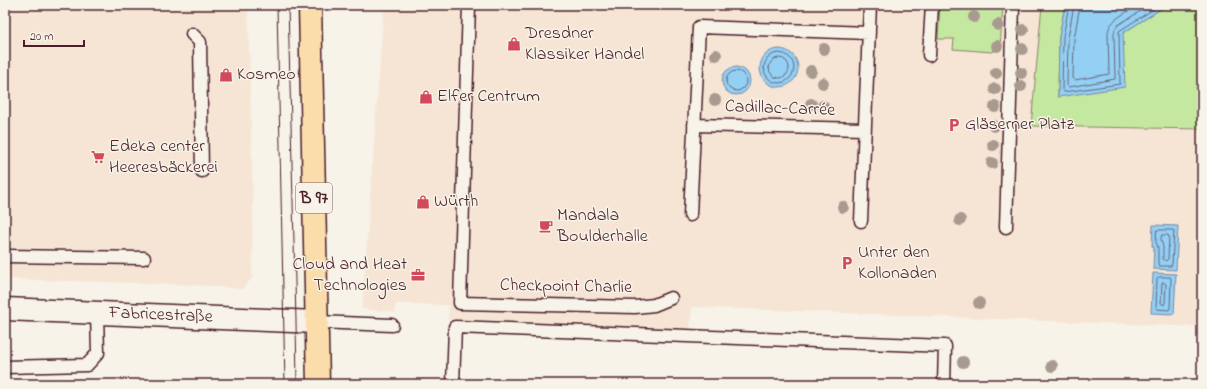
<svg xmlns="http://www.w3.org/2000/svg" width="1207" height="389" font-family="'Indie Flower',sans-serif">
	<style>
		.built { fill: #f6e5d4 }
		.green { fill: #c5e8a1; stroke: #888466 }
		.water { fill: #93d0f4; stroke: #7689a4 }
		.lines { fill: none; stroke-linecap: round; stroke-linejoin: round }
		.shore { stroke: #67667b; stroke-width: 1 }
		.lane-casing { stroke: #4a1f2b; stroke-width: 15 }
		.street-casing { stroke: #4a1f2b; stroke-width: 25 }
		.primary-casing { stroke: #4a1f2b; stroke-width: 25 }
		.lane { stroke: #f7f3e8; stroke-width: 12 }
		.street { stroke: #f7f3e8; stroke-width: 22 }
		.primary { stroke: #fbddab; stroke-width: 22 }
		.tram { stroke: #4a1f2b; stroke-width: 1 }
		.tree { fill: #a99a90 }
		.labels { text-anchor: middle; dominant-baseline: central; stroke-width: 3; stroke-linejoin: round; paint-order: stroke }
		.shield { fill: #f7f3e8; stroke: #7e5f64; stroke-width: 1 }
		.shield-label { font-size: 17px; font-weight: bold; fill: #4a1f2b }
		.poi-label { font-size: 18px; fill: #4a1f2b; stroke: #f7f3e8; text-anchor: start }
		.street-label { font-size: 18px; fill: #4a1f2b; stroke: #f7f3e8 }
	</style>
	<rect width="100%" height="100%" fill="#f7f3e8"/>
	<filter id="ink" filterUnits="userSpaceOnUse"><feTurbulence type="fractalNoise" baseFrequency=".025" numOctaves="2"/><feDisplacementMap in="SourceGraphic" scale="8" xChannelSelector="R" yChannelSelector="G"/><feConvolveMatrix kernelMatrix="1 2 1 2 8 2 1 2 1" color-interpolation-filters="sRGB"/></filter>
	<g filter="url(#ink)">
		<path class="built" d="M5,5H248L253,207L252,278L242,289L197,285L5,279Z
			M384,5H1042L1031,126L1202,129V327L692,307L690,329L448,320L449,306L446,305L395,304V312L362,309Z"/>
		<path class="green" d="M940,5H1003L1000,48L992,52L953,49L954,39H938Z
			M1042,5H1065L1059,37L1058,97L1123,33L1167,5H1202V129L1031,126Z"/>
		<path class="water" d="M1065,5H1167L1123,33L1125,87L1058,97L1059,37Z
			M760 68a19 19 0 1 1 38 0a19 19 0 1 1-38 0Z
			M722 81a14 14 0 1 1 28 0a14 14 0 1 1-28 0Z
			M1153,225L1178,226L1176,270L1153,269L1154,247L1152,246Z
			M1153,273L1176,274L1174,314L1151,313Z"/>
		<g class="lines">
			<path class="shore" d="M1069,5L1063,37L1062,90L1064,92L1120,84L1119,31L1160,5
				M1074,5L1068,38L1067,85L1069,87L1115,79L1114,33L1115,29L1118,25L1150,5
				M1080,5L1074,39L1073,78L1075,80L1109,74L1108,33C1109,19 1128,12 1139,5
				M764 68a15 15 0 1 1 30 0a15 15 0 1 1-30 0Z
				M769 68a10 10 0 1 1 20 0a10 10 0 1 1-20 0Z
				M726 81a10 10 0 1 1 20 0a10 10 0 1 1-20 0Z
				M1157,230H1172L1174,231L1172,264L1171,266H1159L1158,264V247L1156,242Z
				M1162,235H1167L1169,236L1168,259L1166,261L1163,259V247L1161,240Z
				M1159,277H1170L1171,279L1170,308L1169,310L1157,309L1156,308L1157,279Z
				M1163,282L1166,284L1165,303L1164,305L1161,303L1162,284Z"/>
			<g class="lane-casing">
				<path id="lane" d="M469,5L460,303L635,307L654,305L671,298
					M192,34L200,42L202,171
					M929,55L932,5
					M694,125L864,129
					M690,215L699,27L869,33
					M861,221L870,5
					M1006,227L1013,5
					M5,256L144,258
					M317,322L392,325
					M5,367L87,365L98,353L97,313
					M453,384L455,327L945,346L944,384"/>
			</g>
			<g class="street-casing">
				<g id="street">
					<path id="s1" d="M5,309L317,322"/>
				</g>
			</g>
			<g class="primary-casing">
				<path id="primary" d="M310,5L318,384"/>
			</g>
			<use href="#lane" class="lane"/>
			<use href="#street" class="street"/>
			<use href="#primary" class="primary"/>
			<path class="tram" d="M277,5L285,384
				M288,5L296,321L297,384"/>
		</g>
		<g class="tree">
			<circle cx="974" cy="17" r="6"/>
			<circle cx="998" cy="25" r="6"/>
			<circle cx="1023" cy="30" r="6"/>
			<circle cx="997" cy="46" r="6"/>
			<circle cx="824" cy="49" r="6"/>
			<circle cx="1022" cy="49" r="6"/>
			<circle cx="716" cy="55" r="6"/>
			<circle cx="811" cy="71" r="6"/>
			<circle cx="996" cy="73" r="6"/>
			<circle cx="1021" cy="73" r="6"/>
			<circle cx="823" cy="83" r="6"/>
			<circle cx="1021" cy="86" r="6"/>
			<circle cx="995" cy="89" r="6"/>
			<circle cx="715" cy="100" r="6"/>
			<circle cx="811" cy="104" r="6"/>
			<circle cx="823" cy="106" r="6"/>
			<circle cx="995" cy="107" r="6"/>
			<circle cx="994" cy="126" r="6"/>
			<circle cx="993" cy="145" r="6"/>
			<circle cx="992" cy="163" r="6"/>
			<circle cx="843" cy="207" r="6"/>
			<circle cx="960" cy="220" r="6"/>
			<circle cx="979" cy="303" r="6"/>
			<circle cx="963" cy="362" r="6"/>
			<circle cx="1052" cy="366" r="6"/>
		</g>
	</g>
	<defs>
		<g id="shop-bare" transform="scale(1.08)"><path d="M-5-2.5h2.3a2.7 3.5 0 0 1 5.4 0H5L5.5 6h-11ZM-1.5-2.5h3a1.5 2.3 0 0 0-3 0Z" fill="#d1495b" stroke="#f7f3e8" stroke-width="2.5" paint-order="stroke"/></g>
		<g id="parking-bare" transform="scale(1.08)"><path d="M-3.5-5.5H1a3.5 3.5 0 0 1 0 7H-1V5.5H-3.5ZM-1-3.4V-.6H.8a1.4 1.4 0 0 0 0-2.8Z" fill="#d1495b" stroke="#f7f3e8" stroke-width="2.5" paint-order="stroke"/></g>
		<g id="supermarket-bare" transform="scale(1.08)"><path d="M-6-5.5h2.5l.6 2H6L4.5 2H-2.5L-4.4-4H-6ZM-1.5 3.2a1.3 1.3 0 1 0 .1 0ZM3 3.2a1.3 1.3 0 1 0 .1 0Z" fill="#d1495b" stroke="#f7f3e8" stroke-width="2.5" paint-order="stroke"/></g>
		<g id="cafe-bare" transform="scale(1.08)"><path d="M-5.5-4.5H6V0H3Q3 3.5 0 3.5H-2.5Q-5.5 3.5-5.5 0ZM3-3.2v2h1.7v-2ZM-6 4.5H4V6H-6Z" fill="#d1495b" stroke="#f7f3e8" stroke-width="2.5" paint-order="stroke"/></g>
		<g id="office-bare" transform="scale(1.08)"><path d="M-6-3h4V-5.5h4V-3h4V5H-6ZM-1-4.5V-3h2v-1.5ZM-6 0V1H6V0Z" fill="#d1495b" stroke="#f7f3e8" stroke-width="2.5" paint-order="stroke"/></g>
	</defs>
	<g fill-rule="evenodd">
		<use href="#shop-bare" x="514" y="44"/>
		<use href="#shop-bare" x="226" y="75"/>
		<use href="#shop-bare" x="426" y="97"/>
		<use href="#parking-bare" x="954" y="125"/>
		<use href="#supermarket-bare" x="98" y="157"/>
		<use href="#shop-bare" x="423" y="202"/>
		<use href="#cafe-bare" x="546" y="226"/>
		<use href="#parking-bare" x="847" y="263"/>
		<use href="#office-bare" x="418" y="275"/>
	</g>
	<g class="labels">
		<rect class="shield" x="296" y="183" width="36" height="30" rx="3"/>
		<g class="shield-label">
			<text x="314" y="198">B 97</text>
		</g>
		<g class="poi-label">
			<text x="525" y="34">Dresdner<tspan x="525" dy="21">Klassiker Handel</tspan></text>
			<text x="237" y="75">Kosmeo</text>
			<text x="437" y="97">Elfer Centrum</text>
			<text x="965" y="125">Gläserner Platz</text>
			<text x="109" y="147">Edeka center<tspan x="109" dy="21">Heeresbäckerei</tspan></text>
			<text x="434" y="202">Würth</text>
			<text x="557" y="216">Mandala<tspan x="557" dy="21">Boulderhalle</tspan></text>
			<text x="858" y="253">Unter den<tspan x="858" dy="21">Kollonaden</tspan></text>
			<text x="407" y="265" text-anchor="end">Cloud and Heat<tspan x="407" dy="21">Technologies</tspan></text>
		</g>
		<g class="street-label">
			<text transform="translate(780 109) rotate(2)">Cadillac-Carrée</text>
			<text transform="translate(566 287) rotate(1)">Checkpoint Charlie</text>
			<text stroke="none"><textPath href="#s1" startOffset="156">Fabricestraße</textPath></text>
		</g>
	</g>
	<rect width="1207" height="389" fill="none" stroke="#f7f3e8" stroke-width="20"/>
	<rect x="10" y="10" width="1187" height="369" fill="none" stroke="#4a1f2b" stroke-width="1.5" filter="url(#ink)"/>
	<path d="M24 40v6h60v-6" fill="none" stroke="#4a1f2b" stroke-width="2"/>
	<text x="30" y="40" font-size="12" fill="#4a1f2b" stroke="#f7f3e8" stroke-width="3" paint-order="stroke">20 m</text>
</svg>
